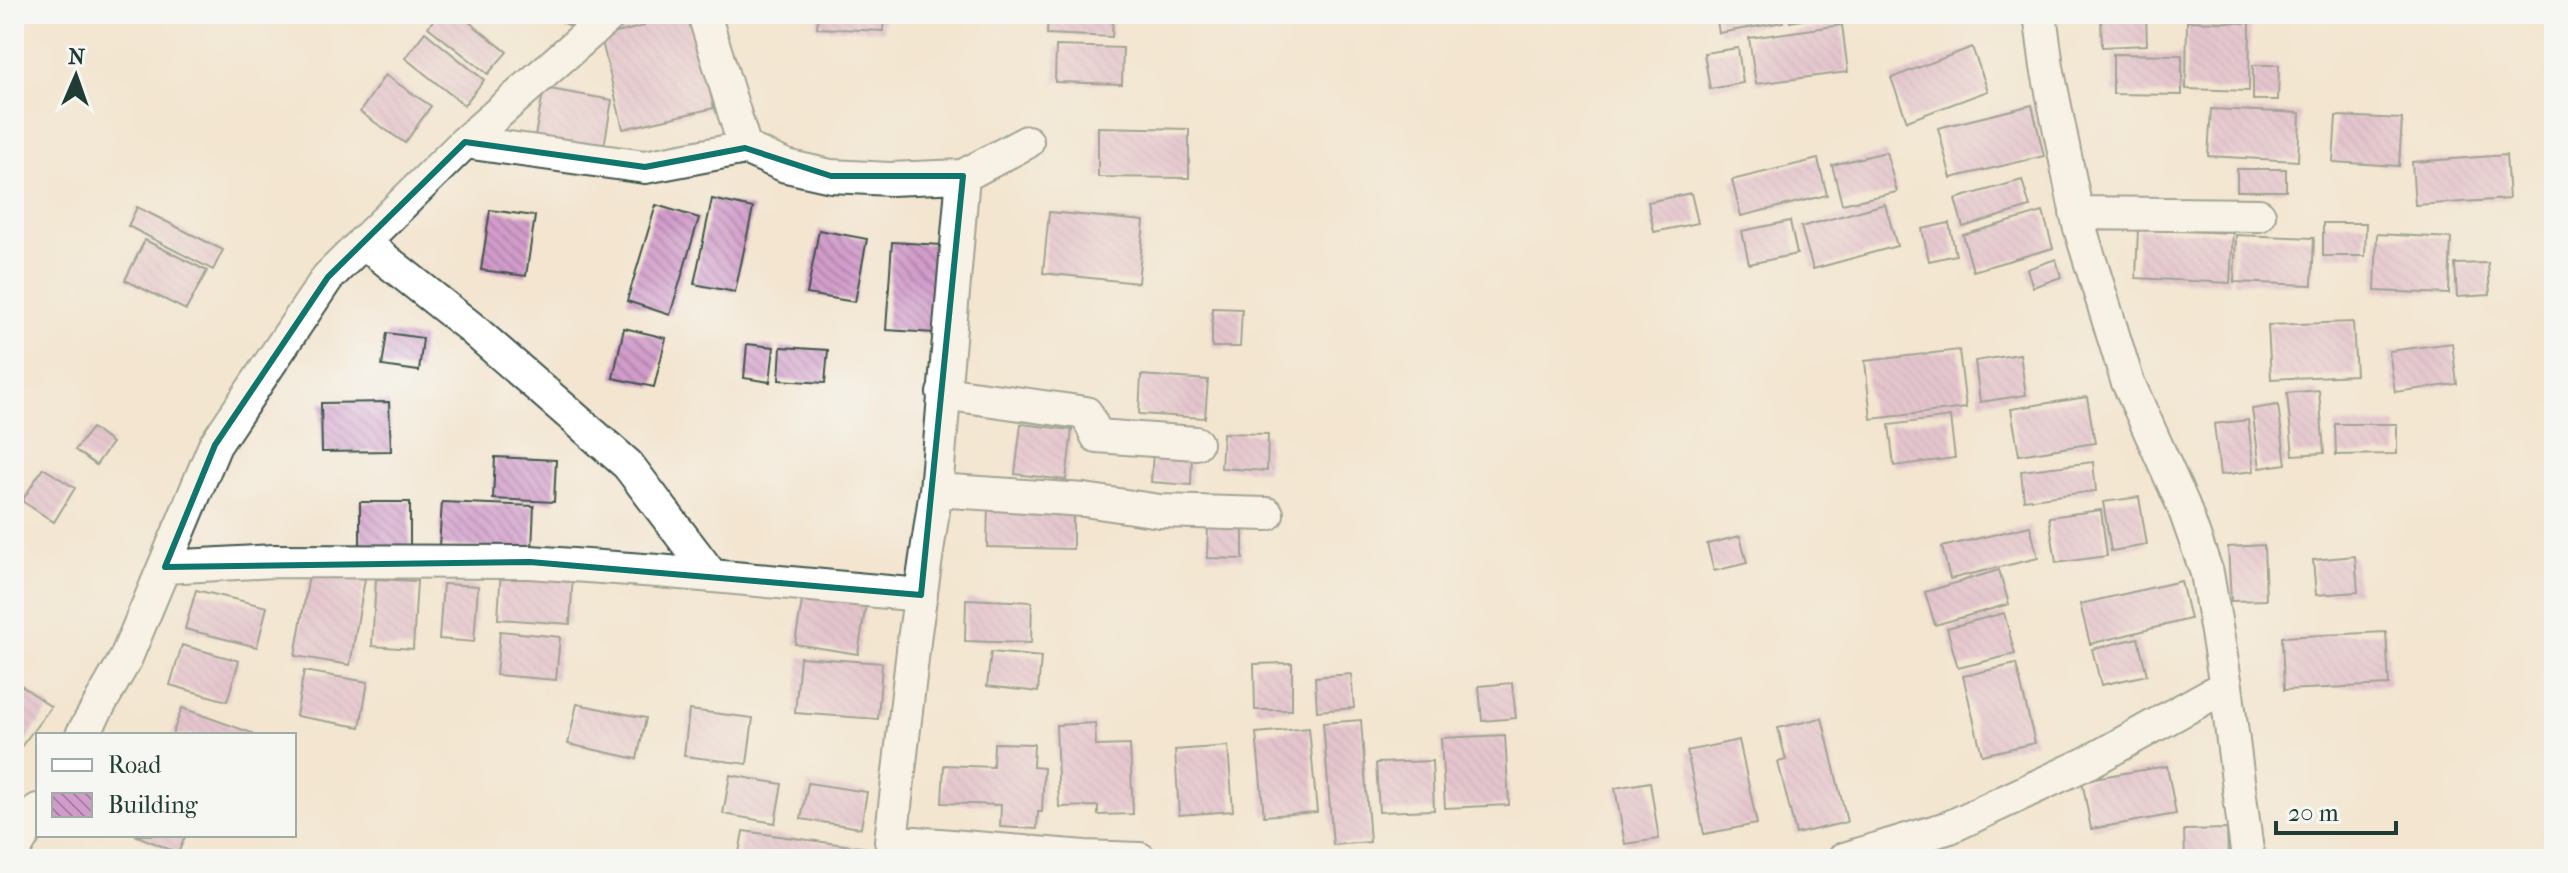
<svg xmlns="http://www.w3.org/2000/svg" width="2568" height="873" font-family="'IM FELL French Canon',serif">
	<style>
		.building { fill: url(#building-back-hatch) }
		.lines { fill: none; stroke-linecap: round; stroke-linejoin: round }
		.street-casing { stroke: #3f564b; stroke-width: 36 }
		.street { stroke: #fff; stroke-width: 32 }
		.marked { fill: none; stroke: #0f766e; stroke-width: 6; stroke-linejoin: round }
	</style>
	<defs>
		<pattern id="building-back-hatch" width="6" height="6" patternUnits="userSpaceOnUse" patternTransform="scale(2)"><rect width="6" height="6" fill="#d29cca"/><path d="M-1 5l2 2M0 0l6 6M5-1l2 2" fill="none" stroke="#aa80a5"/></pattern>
	</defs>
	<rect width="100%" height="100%" fill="#f6f6f2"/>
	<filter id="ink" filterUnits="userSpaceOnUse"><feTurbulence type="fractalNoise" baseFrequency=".0125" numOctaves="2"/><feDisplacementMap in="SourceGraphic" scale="16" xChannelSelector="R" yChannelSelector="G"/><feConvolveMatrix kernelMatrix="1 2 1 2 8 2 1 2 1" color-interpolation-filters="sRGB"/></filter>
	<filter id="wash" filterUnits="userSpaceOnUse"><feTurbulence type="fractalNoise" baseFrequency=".006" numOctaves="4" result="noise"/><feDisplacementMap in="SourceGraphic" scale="32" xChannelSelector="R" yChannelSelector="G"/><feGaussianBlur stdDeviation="1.8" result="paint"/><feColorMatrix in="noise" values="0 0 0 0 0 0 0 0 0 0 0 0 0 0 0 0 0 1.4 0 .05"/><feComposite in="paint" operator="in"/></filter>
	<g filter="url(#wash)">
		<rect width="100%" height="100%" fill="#f3e5d0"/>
		<g id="blocks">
			<path class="building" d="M438,14H459L507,52L488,74L428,27Z
				M546,14H587L578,30Z
				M642,14H676L677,19L692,16L714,108L623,129L601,37L644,26Z
				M818,14H884L883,31L817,28Z
				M1048,14H1113L1112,37L1047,34Z
				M1716,14H1781L1783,22L1719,33Z
				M1788,14H1824V16L1790,22Z
				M2101,14H2146L2147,45L2102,47Z
				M2187,21L2250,23L2249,91L2186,89Z
				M1842,25L1848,72L1756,84L1749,38Z
				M425,32L484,80L464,105L405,58Z
				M1056,46L1123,48L1122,84L1055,82Z
				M1972,47L1988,91L1907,121L1891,78Z
				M1738,48L1743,83L1710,89L1704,53Z
				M2113,54L2182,55V95L2113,94Z
				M2253,65H2279L2278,100H2253Z
				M385,75L431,106L405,143L360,112Z
				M544,88L612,100L603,153L534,141Z
				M2032,105L2044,156L1951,178L1938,128Z
				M2211,109L2300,113L2298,161L2208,156Z
				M2336,116L2402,119L2399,166L2333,162Z
				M1098,127L1189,129V178L1098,177Z
				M1886,152L1897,192L1842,204L1832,165Z
				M2506,155L2509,199L2415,205L2412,162Z
				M1818,159L1827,195L1741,216L1732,180Z
				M2237,169H2286V191H2237Z
				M2022,180L2030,207L1963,227L1955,199Z
				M1691,193L1698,223L1654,232L1648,202Z
				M712,199L753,208L735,292L694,284Z
				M1885,204L1897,246L1813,269L1801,227Z
				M656,205L699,218L670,315L627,301Z
				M137,207L223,250L213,270L128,226Z
				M490,210L535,216L526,276L481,270Z
				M1049,212L1144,221L1138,283L1043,273Z
				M2043,212L2053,248L1973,271L1963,235Z
				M1790,221L1797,254L1749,264L1742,231Z
				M1949,223L1956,255L1929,261L1922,229Z
				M2323,223H2366L2365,256H2323Z
				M2138,229L2233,233L2230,283L2136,278Z
				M819,230L867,239L855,302L807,294Z
				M2377,234L2451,238L2449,294L2375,291Z
				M2236,235L2314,238L2312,285L2234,282Z
				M145,240L207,271L186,310L125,280Z
				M892,242L941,245L935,333L886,330Z
				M2056,259L2061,277L2033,287L2027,269Z
				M2488,263L2490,295L2457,297L2455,264Z
				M1212,308L1242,309L1240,347H1212Z
				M2353,322L2356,375L2271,379L2268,325Z
				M624,328L666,338L654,387L613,378Z
				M387,333L423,338L419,371L382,366Z
				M2452,343L2457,384L2395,392L2389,351Z
				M747,344L774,347L770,382L744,378Z
				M781,347L828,350L825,383L779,380Z
				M1959,350L1966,408L1871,419L1865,361Z
				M2020,354L2026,395L1980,402L1975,361Z
				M1141,375L1208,380L1205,418L1139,414Z
				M2319,390L2324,453L2293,455L2287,393Z
				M2087,397L2095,443L2019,455L2011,409Z
				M389,402L391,451L322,452L321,403Z
				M2278,405L2286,464L2260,468L2252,409Z
				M1950,417L1955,458L1894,466L1889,425Z
				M2248,420L2254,471L2220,475L2214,424Z
				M1021,424L1072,430L1066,480L1015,474Z
				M2335,424H2397V454L2336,455Z
				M92,428L112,443L96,465L75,450Z
				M1223,433L1268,434L1267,471L1221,468Z
				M1153,452L1192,455L1191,485L1151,482Z
				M495,457L556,460L554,502L493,499Z
				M2093,462L2096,491L2024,500L2021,471Z
				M43,468L75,488L54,522L22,501Z
				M2139,497L2147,545L2111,551L2103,502Z
				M360,502H410V552H360Z
				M442,502L534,506L532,550L439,546Z
				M988,505L1073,507V549L987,547Z
				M2101,510L2107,556L2056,563L2049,517Z
				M1208,523L1243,524V559L1207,558Z
				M2030,526L2038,558L1950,579L1942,547Z
				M1740,536L1747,563L1714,571L1707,544Z
				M2264,545L2266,600L2231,601L2228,547Z
				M2355,556L2358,592L2316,595L2313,560Z
				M501,568L573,573L570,624L498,619Z
				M310,570L365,579L350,665L295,656Z
				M1999,570L2009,604L1935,625L1925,592Z
				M376,579L417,581L413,649L372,646Z
				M2181,581L2190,619L2090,644L2080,604Z
				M443,584L478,586L474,642L439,639Z
				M196,590L267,607L257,647L185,629Z
				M803,595L866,604L858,654L795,644Z
				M966,599L1032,602L1031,643L965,641Z
				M2004,613L2015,654L1958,668L1947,628Z
				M500,631L560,637L556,680L496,675Z
				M2386,632L2389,685L2284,690L2282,637Z
				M2138,638L2147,675L2101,685L2092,649Z
				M182,645L239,661L227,701L170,685Z
				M991,652L1041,657L1038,692L987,686Z
				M800,657L882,663L878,719L795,713Z
				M1292,663V710H1255L1254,664Z
				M2016,664L2035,743L1982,755L1963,676Z
				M304,671L368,682L360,727L296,716Z
				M1351,674L1354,708L1317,711L1315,677Z
				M14,680L51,707L14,756Z
				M1512,683L1516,718L1482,721L1479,686Z
				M577,704L646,718L637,759L568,744Z
				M182,708L252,733L251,735H172Z
				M689,710L753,718L747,764L684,756Z
				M1822,718L1847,822L1796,834L1778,762L1786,760L1778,728Z
				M1361,720L1370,842L1333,845L1323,723Z
				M1095,723L1096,746L1130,745L1133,814L1098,815V806L1059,807L1056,725Z
				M1309,728L1317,812L1264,816L1256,733Z
				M1505,735L1509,805L1445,808L1441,738Z
				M1739,740L1757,824L1704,834L1687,751Z
				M994,743L1034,744L1033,767L1044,768L1042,812H1038L1037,829L1000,827L1001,805L942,803L944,765L993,767Z
				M1228,746L1233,811L1179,815L1175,750Z
				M1432,761L1434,810L1379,812L1376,763Z
				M2167,766L2176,814L2091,829L2082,780Z
				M730,775L782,784L775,823L723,814Z
				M1650,782L1659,839L1625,844L1615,788Z
				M808,783L867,792L861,828L801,819Z
				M2227,829L2228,859H2185L2184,830Z
				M743,831L867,848L865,859H738Z
				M135,835H186L178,853Z"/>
		</g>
	</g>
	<g filter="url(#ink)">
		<use href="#blocks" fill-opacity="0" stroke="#3f564b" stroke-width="2"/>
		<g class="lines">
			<g class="street-casing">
				<path id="street" d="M611,14L465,142L645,167L745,148
					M704,14L745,148L786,166L831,176L890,179L963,176L1027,142
					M2040,14L2047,67L2079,225L2127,380L2183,505L2207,573L2226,686L2248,859
					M963,176L936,490L915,633L891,841L1084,857L1140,859
					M2076,213L2259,215
					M363,242L469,326L628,465L712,576
					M943,393L1086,413L1097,436L1196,443
					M936,490L1084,500L1160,511L1267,514
					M165,567L275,561L530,562L658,571L921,595
					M82,735L125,660L215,445L328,277L465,142
					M14,851L38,810
					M1844,859L1950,827L2087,763L2226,686"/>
			</g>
			<use href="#street" class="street"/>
		</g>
	</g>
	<path d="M0 0H2568V873H0ZM465,142L645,167L745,148L831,176H963L921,595L530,562L165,567L215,445L328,277Z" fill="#f3e5d0" fill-opacity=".55" fill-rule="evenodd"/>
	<path class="marked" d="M465,142L645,167L745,148L831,176H963L921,595L530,562L165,567L215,445L328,277Z"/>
	<rect width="2568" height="873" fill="none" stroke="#f6f6f2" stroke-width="48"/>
	<rect x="36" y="733" width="260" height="104" fill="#f6f6f2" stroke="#a0aca6" stroke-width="2"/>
	<rect x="52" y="759" width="40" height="12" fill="#ffffff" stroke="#a0aca6" stroke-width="2"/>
	<text x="108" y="773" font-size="24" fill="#1f3d34">Road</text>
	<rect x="52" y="793" width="40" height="24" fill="url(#building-back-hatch)" stroke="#a0aca6" stroke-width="2"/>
	<text x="108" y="813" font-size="24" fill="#1f3d34">Building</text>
	<g transform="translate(76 76) rotate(2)" stroke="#f6f6f2" stroke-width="6" paint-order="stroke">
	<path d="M0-6L14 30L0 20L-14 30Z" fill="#1f3d34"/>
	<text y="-12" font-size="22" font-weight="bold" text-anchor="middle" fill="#1f3d34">N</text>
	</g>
	<path d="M2276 821v12h120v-12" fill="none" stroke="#1f3d34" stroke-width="4"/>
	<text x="2288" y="821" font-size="24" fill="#1f3d34" stroke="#f6f6f2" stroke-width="6" paint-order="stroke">20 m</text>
</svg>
